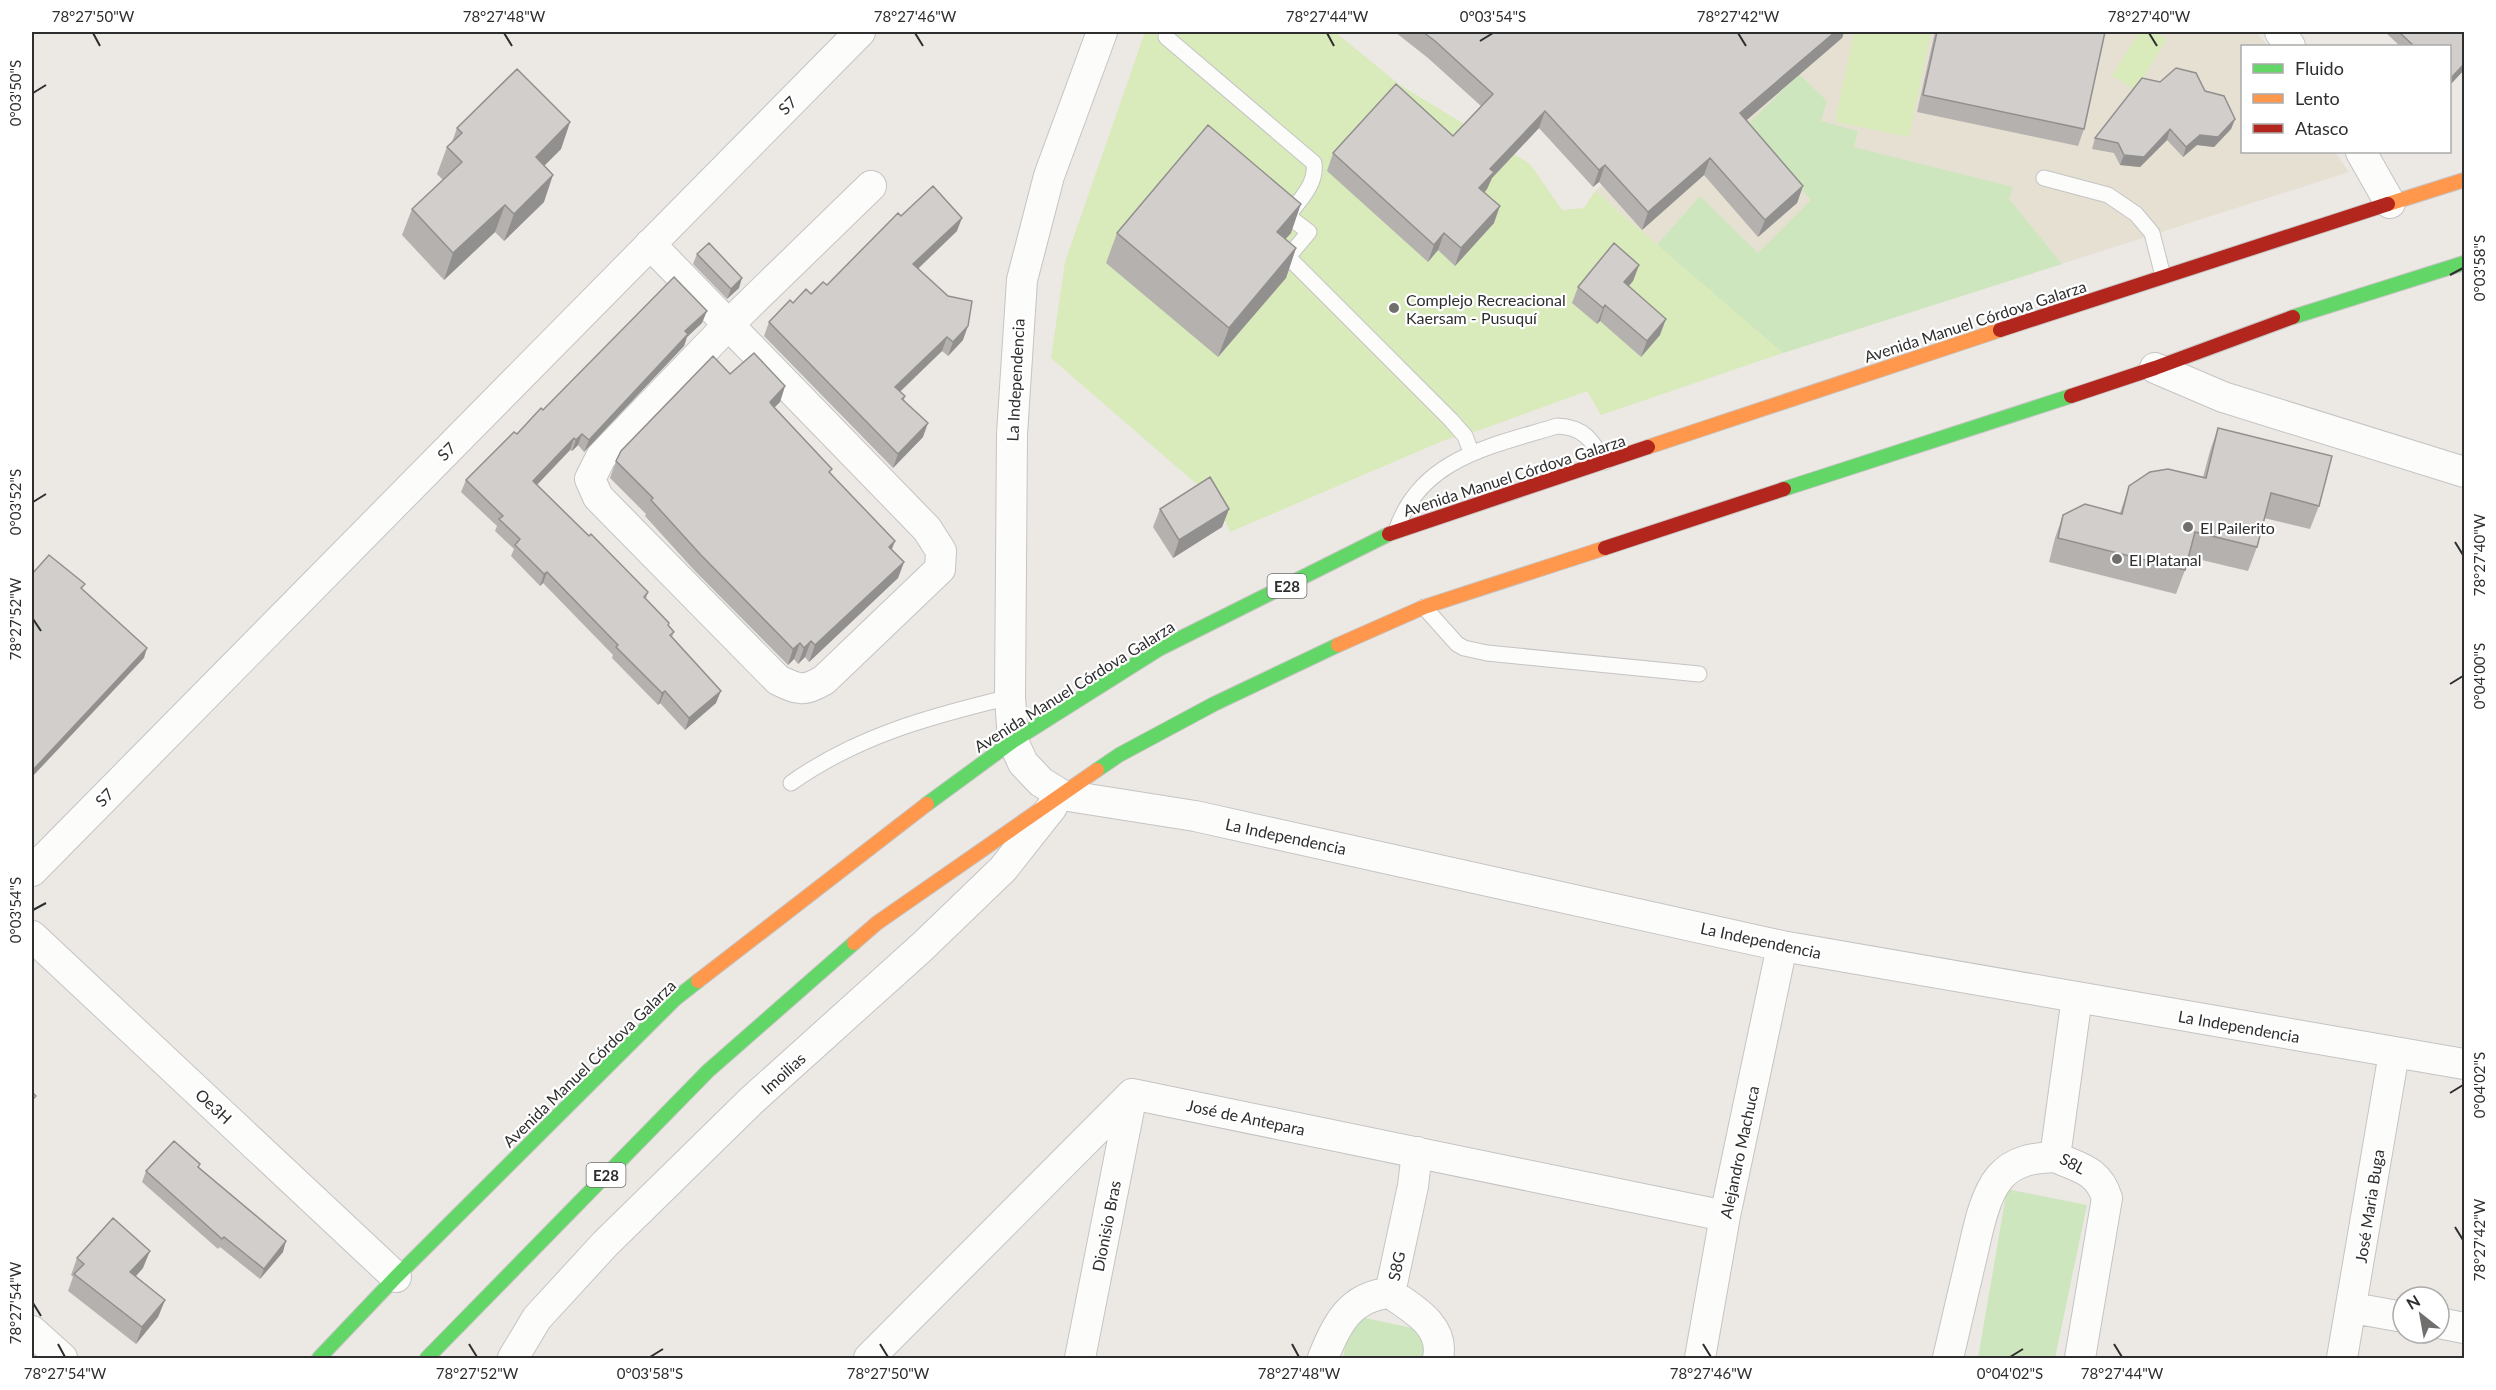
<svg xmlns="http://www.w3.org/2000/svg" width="2496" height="1390" font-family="Lato,sans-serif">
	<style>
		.education { fill: #e6e0d3 }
		.green { fill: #cee6be }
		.pitch { fill: #d9eabb }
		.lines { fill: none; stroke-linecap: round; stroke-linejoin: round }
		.lane-casing { stroke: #c5c4c5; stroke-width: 17 }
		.street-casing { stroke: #c5c4c5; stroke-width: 32 }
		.fast-casing { stroke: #c6c5c4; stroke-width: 16 }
		.slow-casing { stroke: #c6c5c4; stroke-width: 16 }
		.jam-casing { stroke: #c6c5c4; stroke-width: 16 }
		.lane { stroke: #fcfcfb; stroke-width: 15 }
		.street { stroke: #fcfcfb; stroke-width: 30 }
		.fast { stroke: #63d668; stroke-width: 14 }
		.slow { stroke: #ff974d; stroke-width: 14 }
		.jam { stroke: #b3261e; stroke-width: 14 }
		.wall { fill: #b4b1af }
		.shaded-wall { fill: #92908e }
		.building { fill: #d1cecb; stroke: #92908e; stroke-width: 1.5 }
		.ticks { fill: none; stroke: #2e2e2e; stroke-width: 2 }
		.poi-dot { fill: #706f6e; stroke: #fff; stroke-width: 2 }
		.labels { text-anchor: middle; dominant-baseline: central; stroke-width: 4.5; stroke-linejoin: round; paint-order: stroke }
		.shield { fill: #fff; stroke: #6d6d6d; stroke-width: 1.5 }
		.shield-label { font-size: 15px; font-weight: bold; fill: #2e2e2e }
		.street-label { font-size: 16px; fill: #2e2e2e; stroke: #fff }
		.poi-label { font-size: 16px; fill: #2e2e2e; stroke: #fff; text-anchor: start }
		.neatline { fill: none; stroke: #2e2e2e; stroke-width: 2 }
		.ticks-label { font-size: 15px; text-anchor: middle; fill: #2e2e2e }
	</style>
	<rect width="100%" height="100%" fill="#ece8e4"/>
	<path class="education" d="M1778,32H2256L2268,46H2242V152H2335L2349,172L1783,353L1595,191Z"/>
	<path class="green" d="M1799,74L1827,101L1821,121L1858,131L1854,147L2013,187L2009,199L2062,264L1783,353L1657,245L1700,196L1758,253L1811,200L1742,130Z
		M2007,1189L2087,1205L2055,1358H1978Z
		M1351,1315L1431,1332L1426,1358H1343Z"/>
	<path class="pitch" d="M1145,32H1335L1400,85L1530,164L1562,210L1584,208L1595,191L1783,353L1601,415L1587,391L1480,430L1445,440L1230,532L1216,501L1051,358L1065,262Z
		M1854,32H1931L1909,137L1835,122Z
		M2139,32H2154L2167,39L2136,90L2112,76Z"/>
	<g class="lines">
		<g class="lane-casing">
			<path id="lane" d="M1166,37L1314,163C1317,184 1300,199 1288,216L1309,232L1288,257L1451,420L1465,436L1471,452
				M2044,178L2108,195L2136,214L2152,233L2163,276
				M1396,531C1420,458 1492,446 1557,426C1584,427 1592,440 1605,462
				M1424,607L1457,644L1464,648L1487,653L1699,674
				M791,783C857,736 931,716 1010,697"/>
		</g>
		<g class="street-casing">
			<path id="street" d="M1102,32L1049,176L1022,280L1012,434L1010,697L1013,741L1023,763L1041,782L1062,795L1195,816L1782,946L2464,1064
				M2280,32L2290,46
				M2361,152L2390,203
				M650,244L927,529L941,551L940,569L824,680C804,692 799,690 778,680L598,497L590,479L601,457L729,324L871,186
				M2155,368L2223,397L2464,472
				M32,871L860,32
				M32,936L396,1277
				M2077,997L2055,1157C2080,1168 2098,1170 2107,1198L2080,1358
				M1132,1094L1725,1216
				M1390,1293L1413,1186L1417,1152
				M1390,1293C1413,1309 1445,1326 1438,1358
				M2353,1308L2403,1317
				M2439,1323L2464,1328
				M32,1331L62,1358
				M513,1358L537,1318L605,1244L751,1101L922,947L1003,869L1052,807
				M869,1358L1132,1094
				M1080,1358L1132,1094
				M1323,1358C1336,1325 1350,1296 1390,1293
				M1700,1358L1725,1216L1782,946
				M1948,1358C1955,1328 1962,1298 1969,1268C1976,1241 1982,1198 2000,1177C2015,1160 2034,1158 2055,1157
				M2342,1358L2394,1053"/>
		</g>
		<g class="fast-casing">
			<path id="fast" d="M2293,317L2464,263
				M1784,489L2071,396
				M1097,770L1119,755L1214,704L1338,645
				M927,804L1013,741L1159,649L1389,534
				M319,1358L396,1277L675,999L698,981
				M427,1358L708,1071L854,943"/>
		</g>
		<g class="slow-casing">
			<path id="slow" d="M2388,204L2464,180
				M1648,447L2000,330
				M1338,645L1424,607L1605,548
				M854,943L877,923L1097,770
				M698,981L927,804"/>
		</g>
		<g class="jam-casing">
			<path id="jam" d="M2000,330L2388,204
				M2071,396L2155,368L2293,317
				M1389,534L1648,447
				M1605,548L1784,489"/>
		</g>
		<use href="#lane" class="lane"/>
		<use href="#street" class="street"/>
		<use href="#fast" class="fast"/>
		<use href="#slow" class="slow"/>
		<use href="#jam" class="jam"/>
	</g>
	<path class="wall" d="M1395,32H1844L1842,38L1746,120L1803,186L1797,203L1758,237L1704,175L1642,230L1599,182L1593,187L1539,128L1492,178L1487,189L1485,192L1494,223L1455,266L1438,250L1428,262L1327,171L1333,153L1453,136L1481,106L1428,58Z
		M1935,32H2105L2084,129L2078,146L1917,112Z
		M2385,32H2464V70L2450,85V46H2400Z
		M2160,82L2205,91L2235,119L2231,129L2214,147L2197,145L2183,157L2167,140L2140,167L2120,165L2114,153L2092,149L2095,138Z
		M570,122L561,149L544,166V202L504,241L495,232L444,280L402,235L412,209L443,180L437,174L447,147L452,142L457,128Z
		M901,216L957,231L918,269L963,340L948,356L942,351L900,392L905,396L904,400L923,437L893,468L764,336L769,322L793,303L827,285Z
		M1117,233H1291L1285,239L1296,248L1286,278L1218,357L1106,263Z
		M697,254L739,288L727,299L693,264Z
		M1639,265L1633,281L1629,286L1660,335L1641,357L1600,321L1597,324L1572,303L1578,287Z
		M702,323L687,337L684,346L584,452L578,445L572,451L570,450L537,485L648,592L646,599L674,632L672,637L716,703L685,730L660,703L658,705L612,658L613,655L543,583L540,586L511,556L514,549L495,531L497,526L461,492L466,480L543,410Z
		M730,374L785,386L780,402L774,407L831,473L892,550L904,562L898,578L809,662L805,657L798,664L794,659L788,665L694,570L645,516L646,514L610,478L616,461Z
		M2218,428L2319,506L2310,529L2264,518L2257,547L2248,571L2189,557L2185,570L2176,594L2049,562L2055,538L2063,515L2120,513L2129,486L2203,477L2210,451Z
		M1160,509H1229L1222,527L1173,558L1153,527Z
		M199,1168L283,1252L260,1279L220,1247L218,1249L142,1182L146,1171Z
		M77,1258L143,1268L136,1276L165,1300L158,1317L136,1344L68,1291L73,1277L71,1275Z"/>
	<path class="shaded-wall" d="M1835,32H1844L1842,38L1734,131L1740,113Z
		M2464,64V70L2450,85V79Z
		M1545,111L1539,128L1492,178L1487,189L1473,205L1479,188L1490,169Z
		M2235,119L2231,129L2214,147L2197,145L2183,157L2186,147L2200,135Z
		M570,122L561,149L526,184L536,157Z
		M2170,129L2167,140L2140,167L2120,165L2124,155Z
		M1710,158L1704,175L1642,230L1648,212Z
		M1605,165L1599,182L1593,187L1599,170Z
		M553,175L544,202L504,241L514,214Z
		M1803,186L1797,203L1758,237L1765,220Z
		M1301,204L1291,233L1266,261L1277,232Z
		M505,205L495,232L444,280L453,253Z
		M1500,206L1494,223L1455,266L1461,248Z
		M962,218L957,231L908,278L913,264Z
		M1444,233L1438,250L1428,262L1434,245Z
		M1296,248L1286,278L1218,357L1229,328Z
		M1639,265L1633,281L1618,298L1624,282Z
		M742,278L739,288L727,299L731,289Z
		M1605,305L1600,321L1597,324L1603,308Z
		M707,311L702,323L687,337L684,346L584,452L589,440L685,331Z
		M1666,319L1660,335L1641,357L1647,341Z
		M968,326L963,340L948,356L953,342Z
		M947,337L942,351L890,401L895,387Z
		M785,386L780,402L764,418L770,402Z
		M928,423L923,437L893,468L898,454Z
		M582,434L578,445L572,451L576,440Z
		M574,438L570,450L529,493L533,481Z
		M1229,509L1222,527L1173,558L1179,540Z
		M895,541L889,557V547Z
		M904,562L898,578L809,662L815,645Z
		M547,572L543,583L540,586L544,574Z
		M811,641L805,657L798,664L804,648Z
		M800,643L794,659L788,665L793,649Z
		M147,648L144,658L32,777V771Z
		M665,691L660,703L658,705L662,693Z
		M721,691L716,703L685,730L689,718Z
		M286,1241L283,1252L260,1279L264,1269Z
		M150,1251L143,1268L124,1289L130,1272Z
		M165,1300L158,1317L136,1344L142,1327Z"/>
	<path class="building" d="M1423,32H1835L1740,113L1803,186L1765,220L1710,158L1648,212L1605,165L1599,170L1545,111L1490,169L1494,172L1479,188L1500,206L1461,248L1444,233L1434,245L1333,153L1396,84L1453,136L1493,94L1435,41Z
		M1937,32H2105L2084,129L1923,95Z
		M2399,32H2464V64L2450,79V46H2414Z
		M2176,68L2196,73L2205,91L2224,96L2235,119L2218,137L2200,135L2186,147L2170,129L2144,157L2124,155L2118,143L2095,138L2142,78L2160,82Z
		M517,69L570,122L536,157L553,175L514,214L505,205L453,253L412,209L462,162L447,147L462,133L457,128Z
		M1208,125L1301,204L1277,232L1296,248L1229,328L1117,233Z
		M933,186L962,218L913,264L948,296L972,301L968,326L953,342L947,337L895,387L905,396L902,399L928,423L898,454L769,322L790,300L793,303L806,289L811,294L823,282L827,285L898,213L901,216Z
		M709,243L742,278L731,289L697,254Z
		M1614,243L1639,265L1624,282L1666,319L1647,341L1605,305L1603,308L1578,287Z
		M674,277L707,311L685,331L688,334L589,440L582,434L576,440L574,438L533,481L589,536L591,534L648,592L644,597L669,623L668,625L674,632L670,635L721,691L689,718L665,691L662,693L616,647L618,645L547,572L544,574L515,545L520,539L499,519L503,516L466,480L514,432L517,434L541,408L543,410Z
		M754,353L785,386L770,402L772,405L832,469L829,472L895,541L889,547L904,562L815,645L811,641L804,648L800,643L793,649L700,554L651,500L653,498L616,461L621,451L713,356L730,374Z
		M2218,428L2332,456L2319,506L2271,493L2257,547L2195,532L2185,570L2058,538L2063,515L2085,504L2122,514L2129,486L2150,472L2168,469L2206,478Z
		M1210,477L1229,509L1179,540L1160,509Z
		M49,555L85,584L81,588L147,648L32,771V574Z
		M32,1092L36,1096L32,1100Z
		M174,1141L200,1164L198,1167L286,1241L264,1269L224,1237L222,1239L146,1171Z
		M113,1218L150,1251L130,1272L165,1300L142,1327L74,1274L84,1264L77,1258Z"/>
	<path class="ticks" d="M93,33L100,46M504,33L512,46M915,33L923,46M1327,33L1334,46M1738,33L1746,46M2149,33L2157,46M1480,41L1493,33M33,93L46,85M2450,275L2463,268M33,502L46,494M2455,542L2463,555M33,619L41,631M2450,684L2463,676M33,910L46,903M2450,1093L2463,1085M2455,1227L2463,1240M33,1303L41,1316M58,1344L65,1357M469,1344L477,1357M880,1344L888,1357M1292,1344L1299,1357M1703,1344L1711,1357M2114,1344L2122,1357M650,1357L663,1349M2010,1357L2023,1349"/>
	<g class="poi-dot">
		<circle cx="1394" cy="308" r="6"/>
		<circle cx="2188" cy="527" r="6"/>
		<circle cx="2117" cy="559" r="6"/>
	</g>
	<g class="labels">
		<g class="shield">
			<rect x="1267.5" y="574" width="39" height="24" rx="4.5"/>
			<rect x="586.5" y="1163" width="39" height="24" rx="4.5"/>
		</g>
		<g class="shield-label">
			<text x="1287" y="586">E28</text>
			<text x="606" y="1175">E28</text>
		</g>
		<g class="street-label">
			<text transform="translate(787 105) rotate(-45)">S7</text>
			<text transform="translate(1975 321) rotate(-18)">Avenida Manuel Córdova Galarza</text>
			<text transform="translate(1015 380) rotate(-87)">La Independencia</text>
			<text transform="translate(446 451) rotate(-45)">S7</text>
			<text transform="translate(1514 475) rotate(-18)">Avenida Manuel Córdova Galarza</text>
			<text transform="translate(1074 686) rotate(-32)">Avenida Manuel Córdova Galarza</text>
			<text transform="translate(104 797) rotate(-45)">S7</text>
			<text transform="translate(1286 836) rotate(12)">La Independencia</text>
			<text transform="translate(1761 940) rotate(12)">La Independencia</text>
			<text transform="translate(2239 1026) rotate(10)">La Independencia</text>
			<text transform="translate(589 1063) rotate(-44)">Avenida Manuel Córdova Galarza</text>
			<text transform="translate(783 1073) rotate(-42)">Imoilias</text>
			<text transform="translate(214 1106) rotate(43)">Oe3H</text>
			<text transform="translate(1246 1117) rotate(12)">José de Antepara</text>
			<text transform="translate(1739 1152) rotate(-78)">Alejandro Machuca</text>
			<text transform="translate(2073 1163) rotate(28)">S8L</text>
			<text transform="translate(2369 1206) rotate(-81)">José Maria Buga</text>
			<text transform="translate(1106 1226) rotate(-79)">Dionisio Bras</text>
			<text transform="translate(1396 1266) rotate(-78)">S8G</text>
		</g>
		<g class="poi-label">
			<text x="1406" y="299">Complejo Recreacional<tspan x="1406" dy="18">Kaersam - Pusuquí</tspan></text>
			<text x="2200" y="527">El Pailerito</text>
			<text x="2129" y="559">El Platanal</text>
		</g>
	</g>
	<rect width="2496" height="1390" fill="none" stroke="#ffffff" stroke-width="66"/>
	<rect x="2241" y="45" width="210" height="108" fill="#ffffff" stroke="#ababab" stroke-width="1.5"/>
	<rect x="2253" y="64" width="30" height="9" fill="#63d668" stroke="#ababab" stroke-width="1.5"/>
	<text x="2295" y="75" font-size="18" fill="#2e2e2e">Fluido</text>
	<rect x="2253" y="94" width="30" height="9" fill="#ff974d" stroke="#ababab" stroke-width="1.5"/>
	<text x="2295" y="105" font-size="18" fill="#2e2e2e">Lento</text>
	<rect x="2253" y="124" width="30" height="9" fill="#b3261e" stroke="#ababab" stroke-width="1.5"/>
	<text x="2295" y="135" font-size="18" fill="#2e2e2e">Atasco</text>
	<g transform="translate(2421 1315) rotate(329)"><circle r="28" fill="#ffffff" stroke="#ababab" stroke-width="1.5"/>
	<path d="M0-4.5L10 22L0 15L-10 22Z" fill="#706f6e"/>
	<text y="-9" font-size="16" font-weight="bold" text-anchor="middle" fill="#2e2e2e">N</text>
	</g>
	<rect x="33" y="33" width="2430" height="1324" class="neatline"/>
	<g class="ticks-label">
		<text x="93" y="22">78°27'50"W</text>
		<text x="504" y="22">78°27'48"W</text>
		<text x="915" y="22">78°27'46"W</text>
		<text x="1327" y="22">78°27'44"W</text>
		<text x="1493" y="22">0°03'54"S</text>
		<text x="1738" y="22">78°27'42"W</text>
		<text x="2149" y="22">78°27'40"W</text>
		<text transform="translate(16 93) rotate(-90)" y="5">0°03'50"S</text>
		<text transform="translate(2480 268) rotate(-90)" y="5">0°03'58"S</text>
		<text transform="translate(16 502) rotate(-90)" y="5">0°03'52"S</text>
		<text transform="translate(2480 555) rotate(-90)" y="5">78°27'40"W</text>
		<text transform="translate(16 619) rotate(-90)" y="5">78°27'52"W</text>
		<text transform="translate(2480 676) rotate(-90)" y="5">0°04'00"S</text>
		<text transform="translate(16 910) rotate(-90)" y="5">0°03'54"S</text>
		<text transform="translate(2480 1085) rotate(-90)" y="5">0°04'02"S</text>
		<text transform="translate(2480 1240) rotate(-90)" y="5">78°27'42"W</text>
		<text transform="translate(16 1303) rotate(-90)" y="5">78°27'54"W</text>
		<text x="65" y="1379">78°27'54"W</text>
		<text x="477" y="1379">78°27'52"W</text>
		<text x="650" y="1379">0°03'58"S</text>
		<text x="888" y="1379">78°27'50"W</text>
		<text x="1299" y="1379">78°27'48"W</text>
		<text x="1711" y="1379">78°27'46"W</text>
		<text x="2010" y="1379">0°04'02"S</text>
		<text x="2122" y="1379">78°27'44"W</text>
	</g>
</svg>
